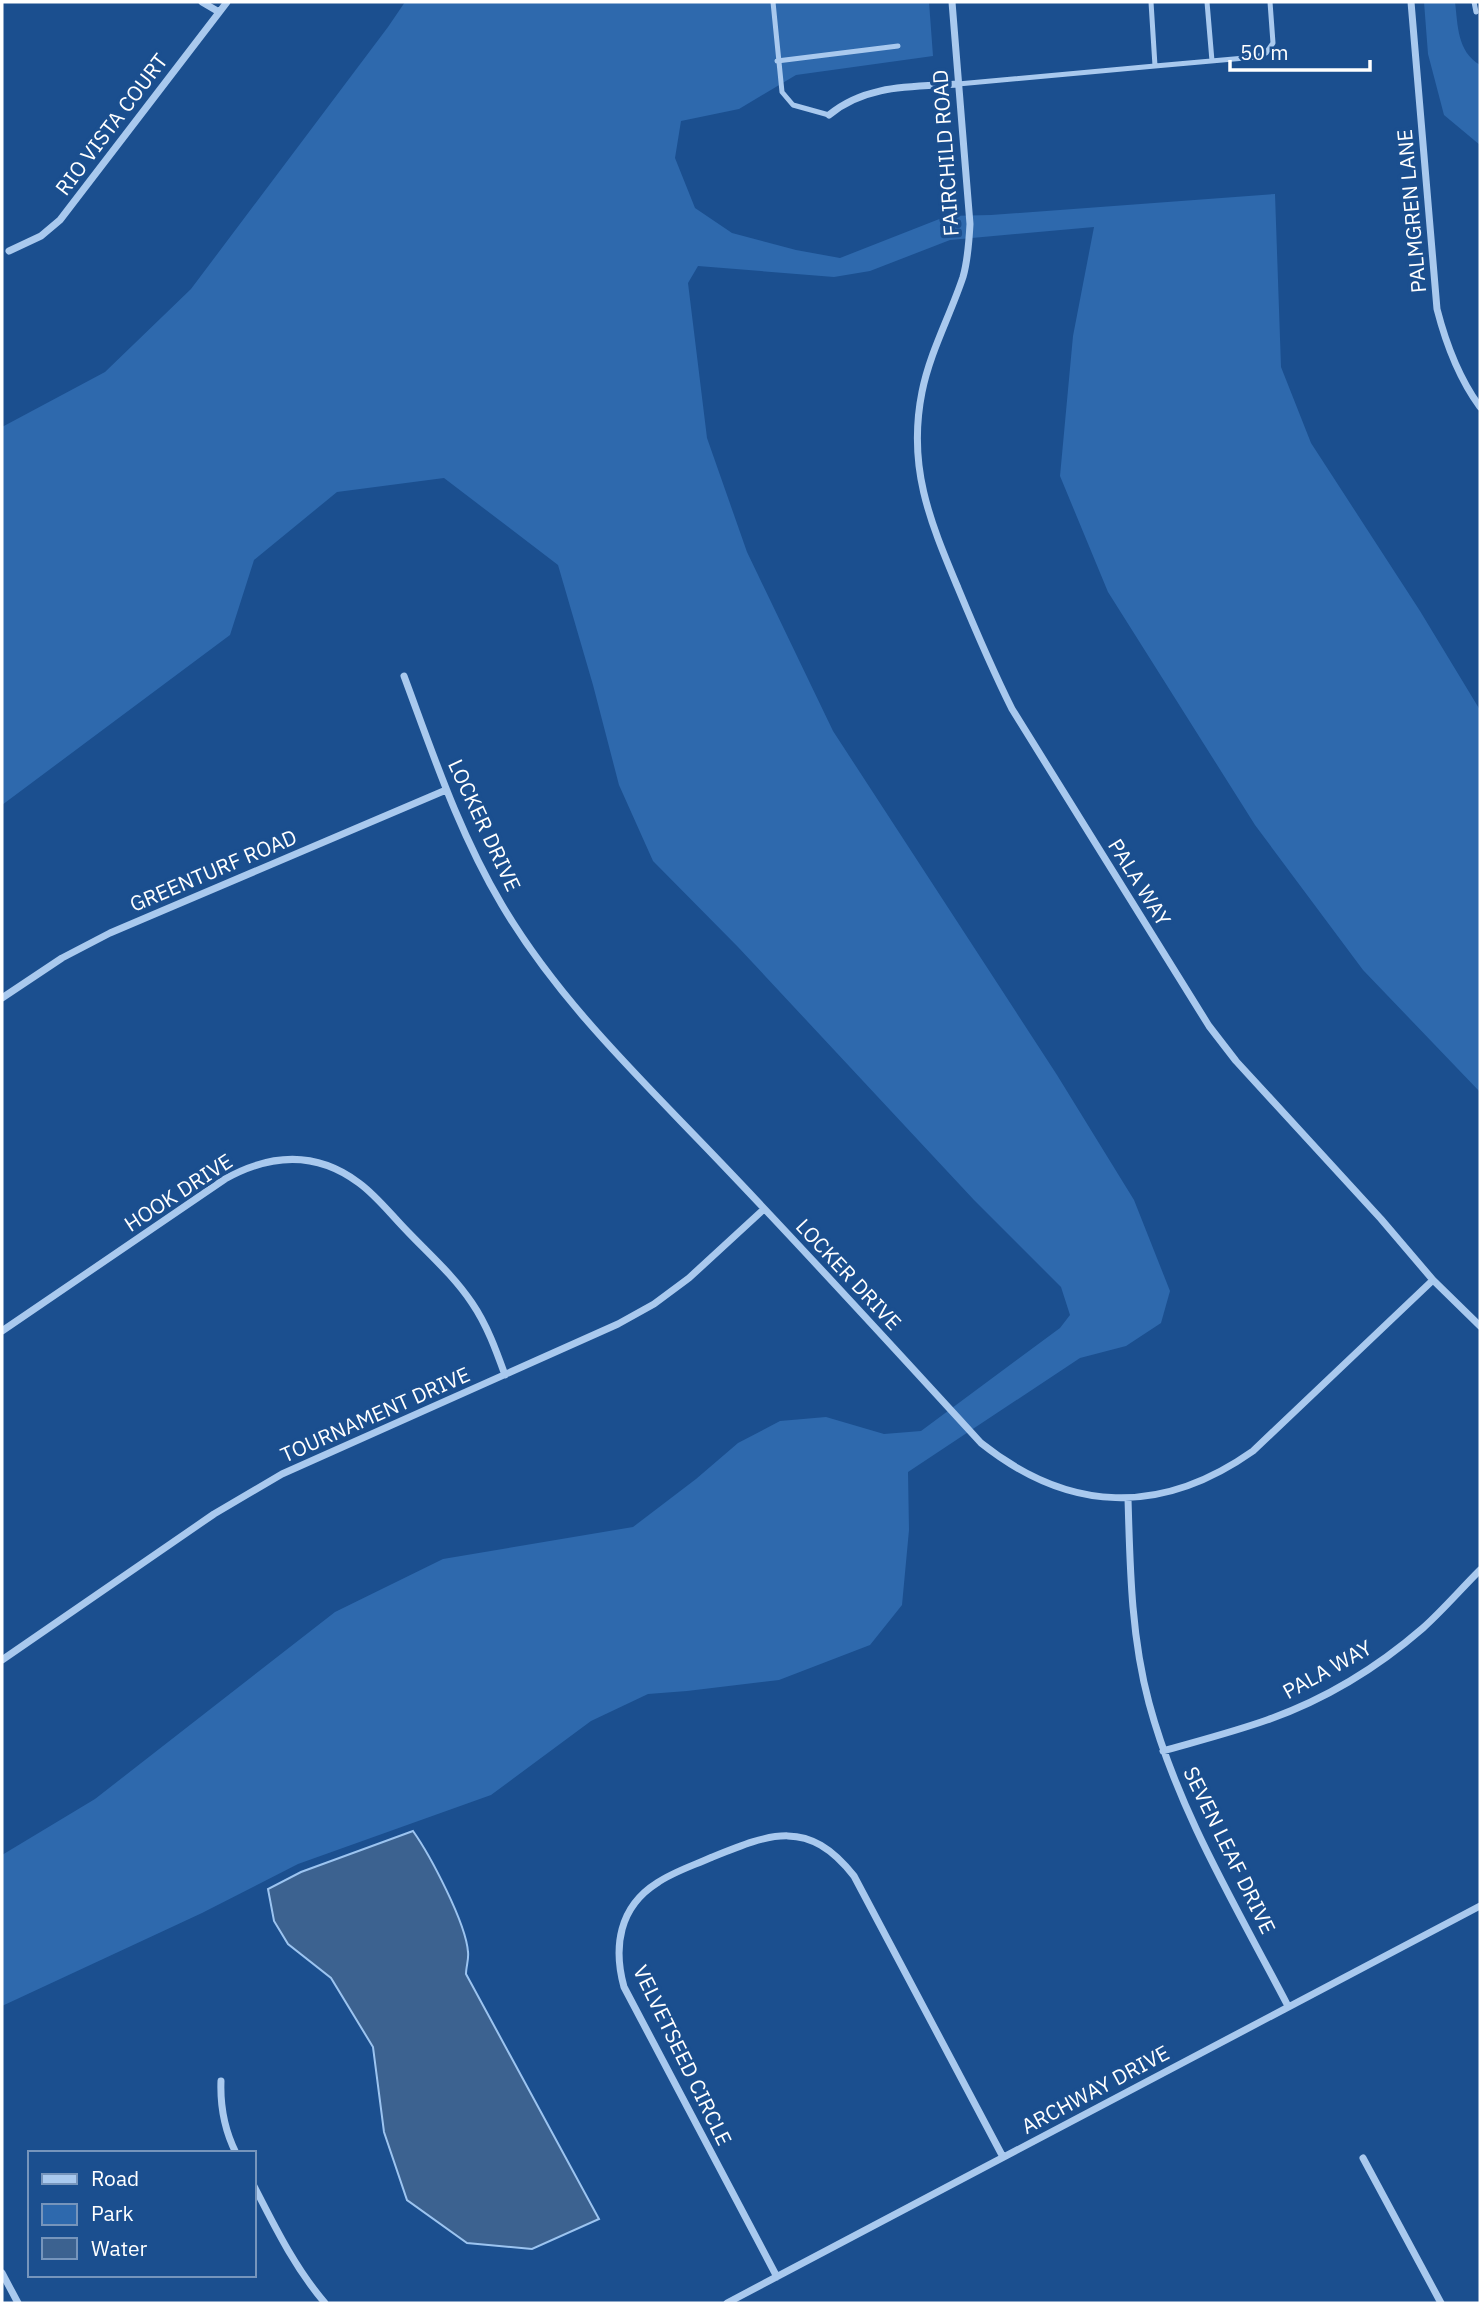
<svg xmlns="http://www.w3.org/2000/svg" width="1482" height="2305" font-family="'IBM Plex Sans',sans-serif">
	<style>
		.green { fill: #2e69ad }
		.water { fill: #3c6290; stroke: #9cc4f0; stroke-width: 2 }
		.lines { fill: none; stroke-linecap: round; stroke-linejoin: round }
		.service { stroke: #a9c9ee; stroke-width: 5 }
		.minor { stroke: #a9c9ee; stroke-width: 7 }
		.labels { text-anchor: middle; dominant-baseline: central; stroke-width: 7; stroke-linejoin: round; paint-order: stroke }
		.street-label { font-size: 21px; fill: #fff; stroke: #1b4f8f }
	</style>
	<rect width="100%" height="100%" fill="#1b4f8f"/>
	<path class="green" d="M405,2H929L933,56L796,75L739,109L681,121L675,158L695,208L732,233L796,250L840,258L947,216L991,215L1275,194L1281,367L1311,443L1420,611L1480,710V1092L1363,970L1255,825L1108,592L1060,476L1073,336L1094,227L950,240L870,271L834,277L698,266L688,283L707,438L747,552L833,731L1057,1075L1134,1200L1170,1291L1161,1323L1126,1346L1080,1358L908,1472L909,1530L902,1605L870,1645L779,1680L687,1691L648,1694L591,1721L491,1795L298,1864L202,1913L2,2006V1855L95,1799L335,1612L443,1559L633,1527L696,1479L738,1443L780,1421L826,1417L884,1434L921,1431L1060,1328L1070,1315L1061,1287L974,1200L738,947L653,861L619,785L593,685L558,565L444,478L337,492L254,560L230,635L2,805V427L105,372L191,289L388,27Z
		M1424,2H1455C1458,26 1457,51 1480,65V145L1444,115L1428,54Z"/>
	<path class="water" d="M413,1831C430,1855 466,1923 468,1952C469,1959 466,1967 466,1974L599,2219L532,2249L467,2243L407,2200L384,2132L373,2047L331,1978L288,1944L274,1921L268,1889L301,1872Z"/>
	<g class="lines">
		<path class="service" d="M773,2L782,92L793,105L829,115
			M1207,2L1212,61
			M1474,2L1476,12
			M777,61L898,46
			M1155,66L1256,57L1266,53L1273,43L1270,2
			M958,84L1155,66L1151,2"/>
		<path class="minor" d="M202,2L219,12
			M952,2L970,224C969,242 968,260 963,277C950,316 930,352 922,392C907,467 930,521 958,588C975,629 992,669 1012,709L1209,1026L1236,1061L1381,1219L1433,1280L1480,1326
			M1411,2L1437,309C1446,344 1458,377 1480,407
			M829,115C866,84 913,87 958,84
			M9,251L41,236L60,220L227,2
			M404,676C433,754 459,833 502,905C560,1003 643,1081 721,1163C809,1255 895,1349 981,1443C1069,1513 1161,1516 1253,1451L1433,1280
			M2,998L62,958L110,933L446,790
			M2,1331L225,1179C270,1154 315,1150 359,1183C377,1196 392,1216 408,1232C430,1255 454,1276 472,1303C487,1325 496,1350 505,1375
			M1128,1498C1130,1567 1131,1636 1149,1703C1178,1811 1237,1908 1288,2006
			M2,1660L214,1514L282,1474L618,1324L654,1304L689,1278L764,1209
			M1163,1751C1198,1741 1233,1732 1267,1720C1324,1700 1378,1667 1423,1628C1443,1610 1461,1589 1480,1570
			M221,2081C220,2107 224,2129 236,2153
			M1363,2158L1441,2303
			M254,2186C275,2227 295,2268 325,2303
			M2,2273L18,2303
			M777,2277L624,1987C613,1947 619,1907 657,1883C673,1872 692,1866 710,1858C769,1834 808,1817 854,1876L1003,2157
			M727,2303L1480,1906"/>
	</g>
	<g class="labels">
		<g class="street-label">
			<text transform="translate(111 124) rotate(-53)">RIO VISTA COURT</text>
			<text transform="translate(945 153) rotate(-94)">FAIRCHILD ROAD</text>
			<text transform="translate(1411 211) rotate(-95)">PALMGREN LANE</text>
			<text transform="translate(485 825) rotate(65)">LOCKER DRIVE</text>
			<text transform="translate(213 870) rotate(-23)">GREENTURF ROAD</text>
			<text transform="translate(1140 882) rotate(58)">PALA WAY</text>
			<text transform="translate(178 1192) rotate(-33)">HOOK DRIVE</text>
			<text transform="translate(849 1274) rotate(47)">LOCKER DRIVE</text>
			<text transform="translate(375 1414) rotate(-24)">TOURNAMENT DRIVE</text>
			<text transform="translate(1327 1669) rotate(-29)">PALA WAY</text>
			<text transform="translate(1230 1850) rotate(64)">SEVEN LEAF DRIVE</text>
			<text transform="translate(683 2055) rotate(64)">VELVETSEED CIRCLE</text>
			<text transform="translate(1095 2089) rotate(-28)">ARCHWAY DRIVE</text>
		</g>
	</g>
	<rect width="1482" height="2305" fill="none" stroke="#ffffff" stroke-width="7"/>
	<rect x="28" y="2151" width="228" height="126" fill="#1b4f8f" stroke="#7695bc" stroke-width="2"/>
	<rect x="42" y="2174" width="35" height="10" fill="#a9c9ee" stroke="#7695bc" stroke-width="2"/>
	<text x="91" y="2186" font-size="21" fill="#ffffff">Road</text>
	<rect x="42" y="2204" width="35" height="21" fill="#2e69ad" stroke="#7695bc" stroke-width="2"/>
	<text x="91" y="2221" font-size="21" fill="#ffffff">Park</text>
	<rect x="42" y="2238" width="35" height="21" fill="#3c6290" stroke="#7695bc" stroke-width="2"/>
	<text x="91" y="2256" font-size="21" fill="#ffffff">Water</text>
	<path d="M1230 60v10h140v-10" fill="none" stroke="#ffffff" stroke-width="3.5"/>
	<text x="1240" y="60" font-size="21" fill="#ffffff" stroke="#1b4f8f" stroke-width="5" paint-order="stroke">50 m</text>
</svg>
